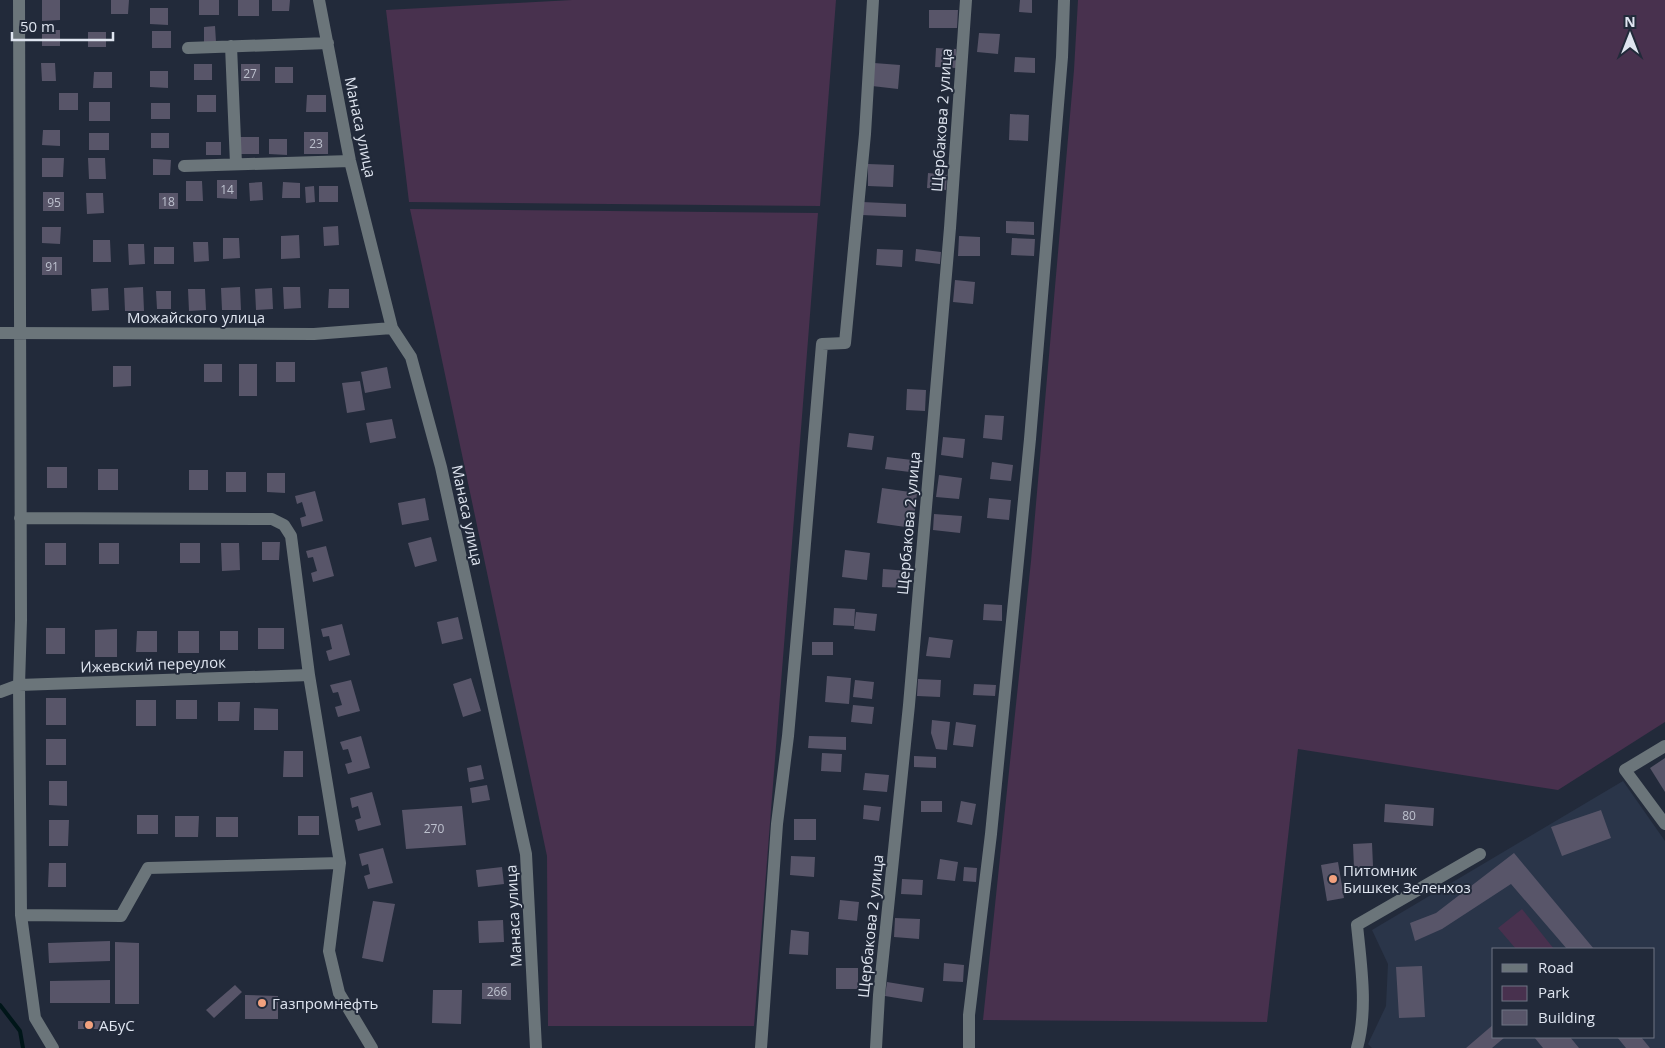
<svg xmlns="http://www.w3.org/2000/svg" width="1665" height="1048" font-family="'Open Sans',sans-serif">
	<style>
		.built { fill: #2a3549; fill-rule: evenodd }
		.green { fill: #48314e }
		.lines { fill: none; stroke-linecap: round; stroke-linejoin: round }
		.stream { stroke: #001619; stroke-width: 4 }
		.building { fill: #585569 }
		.minor { stroke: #6b757a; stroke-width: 12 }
		.poi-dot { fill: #f2a17e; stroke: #222a3a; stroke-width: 2 }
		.labels { text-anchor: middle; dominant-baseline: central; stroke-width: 4; stroke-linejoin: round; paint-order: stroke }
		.number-label { font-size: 12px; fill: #bdc1ce }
		.street-label { font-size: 15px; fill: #dfe5f0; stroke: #222a3a }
		.poi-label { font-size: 15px; fill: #dfe5f0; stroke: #222a3a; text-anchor: start }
	</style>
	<rect width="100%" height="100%" fill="#222a3a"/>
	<path class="built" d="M1623,781L1665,841V1048H1372L1368,1044L1386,1006L1388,964L1372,930ZM1494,949H1654V1037H1494Z"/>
	<path class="green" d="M572,0H836L820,206L409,202L386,10Z
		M1078,0H1665V722L1558,790L1298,749L1267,1022L983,1020L1031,561L1074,70Z
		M410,209L818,213L754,1026H548L547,856Z
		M1522,909L1554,949H1516L1498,928Z"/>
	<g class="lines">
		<path class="stream" d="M0,1005L20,1031L23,1048"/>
	</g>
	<path class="building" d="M42,0H60V20L42,21Z
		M111,0H129L128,14H111Z
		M199,0H219V15H199Z
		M238,0H259V16H238Z
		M272,0H290L289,11H272Z
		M1020,0H1032V13L1019,12Z
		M150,8H168V25L150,24Z
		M929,10H958L957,28H929Z
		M215,26L216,42H204V27Z
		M42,30H60V46H42Z
		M152,31H171V48H152Z
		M88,32H106V47H88Z
		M979,33L1000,34L998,54L977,52Z
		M936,48L956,49V68L935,67Z
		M1015,57L1035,58V73L1014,72Z
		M41,63H55L56,81H42Z
		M874,63L900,65L898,89L872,86Z
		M194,64H212V80H194Z
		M241,64H260V81H241Z
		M275,67H293V83H275Z
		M150,71H168V88L150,87Z
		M94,72H112V88H93Z
		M59,93H78V110H59Z
		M197,95H216V112H197Z
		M307,95H326V112H306Z
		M89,102H110V121H89Z
		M151,103H170V119H151Z
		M1010,114L1029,115L1028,141L1009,140Z
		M43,130H60V146L42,145Z
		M304,132H328V154H304Z
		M89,133H109V150H89Z
		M151,133H169V148H151Z
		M240,137H259V154H240Z
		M269,139H287V155L269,154Z
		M206,142H221V155H206Z
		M42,158H64L63,177H42Z
		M88,158H105L106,179H89Z
		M153,159L171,160L170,175H153Z
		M868,164L894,165L893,187L868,186Z
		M928,173L947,175L946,190L927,188Z
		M217,180H237V199L217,198Z
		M186,181H202L203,201H186Z
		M262,182L263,200L250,201L249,183Z
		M283,182L300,183V198H282Z
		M314,186L315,202L306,203L305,187Z
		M319,186H338V202H319Z
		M43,192H64V211H43Z
		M86,193H103L104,213L87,214Z
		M159,193H178V209H159Z
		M862,202L906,204V217L862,215Z
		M1006,221L1034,222V235L1006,233Z
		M338,226L339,245L324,246L323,227Z
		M42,227H61L60,244L42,243Z
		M299,235L300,258L281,259V236Z
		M959,236L980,237V256H958Z
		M223,238H239L240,258L223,259Z
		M1012,238L1035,239L1034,256L1011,255Z
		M93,240H110L111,262H93Z
		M193,242H208L209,261L194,262Z
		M128,244H144L145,264L129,265Z
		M154,247H174V264H154Z
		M877,249L903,250L902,267L876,265Z
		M916,249L941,252L940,264L915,261Z
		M42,257H62V275H42Z
		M955,280L975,282L973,304L953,302Z
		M143,287L144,311H125L124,288Z
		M240,287L241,310H222L221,288Z
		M283,287H300L301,308L284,309Z
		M108,288L109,310L92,311L91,289Z
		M272,288L273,309L256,310L255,289Z
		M188,289H205L206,310L189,311Z
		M329,289H349V308H328Z
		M156,291H171V309H157Z
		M276,362H295V382H276Z
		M204,364H222V382H204Z
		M239,364H257V396H239Z
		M113,366H131V386L113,387Z
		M387,367L391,388L365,393L361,372Z
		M360,381L365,410L347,413L342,383Z
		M907,389L926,390L925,411L906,410Z
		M985,415L1004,416L1002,440L983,438Z
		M392,419L396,438L370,443L366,423Z
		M849,433L874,436L872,450L847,447Z
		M943,437L965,439L963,458L941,455Z
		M887,457L912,460L910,472L885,469Z
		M992,462L1013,465L1011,481L990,479Z
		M47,467H67V488H47Z
		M98,469H118V490H98Z
		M189,470H208V490H189Z
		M226,472H246V492H226Z
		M267,473H285V493L267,492Z
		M939,475L962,478L959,499L936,497Z
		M882,488L917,493L913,528L877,523Z
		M315,491L323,521L302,527L300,518L306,516L302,502L297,504L295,496Z
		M425,498L429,520L402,525L398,503Z
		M989,498L1011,500L1009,520L987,518Z
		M934,514L962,516L960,533L933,530Z
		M431,537L437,561L415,567L408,543Z
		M262,542H280L279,560H262Z
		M45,543H66V565H45Z
		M99,543H119V564H99Z
		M180,543H200V563H180Z
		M221,543H239L240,570L222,571Z
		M326,546L334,576L313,582L311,573L317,571L313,557L308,558L306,551Z
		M845,550L870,553L867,580L842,577Z
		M883,569L908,571L907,588L882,587Z
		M984,604L1002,605V621L983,620Z
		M834,608L855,609L854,626L833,625Z
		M856,612L877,614L875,631L854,629Z
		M458,617L463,639L442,644L437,622Z
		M342,624L350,655L329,661L326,651L332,649L329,636L323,637L321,629Z
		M46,628H65V654H46Z
		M258,628H284V649H258Z
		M117,629V657H95V630Z
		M137,631H157V652H136Z
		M178,631H199V653H178Z
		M220,631H238V650H220Z
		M929,637L953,640L950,658L926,656Z
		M812,642H833V655H812Z
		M827,676L851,678L849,704L825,702Z
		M471,678L481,711L463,717L453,684Z
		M918,679L941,680L940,697L917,696Z
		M351,680L360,711L338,717L335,707L342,705L338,692L333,693L330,685Z
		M855,680L874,682L872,699L853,697Z
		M974,684L996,685L995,696L973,695Z
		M46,698H66V725H46Z
		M136,700H156V726H136Z
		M176,700H197V719H176Z
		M218,702H240L239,721H218Z
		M853,705L874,707L872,724L851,722Z
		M254,708L278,709V730H254Z
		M932,720L950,722L947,750L936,749L931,733Z
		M956,722L976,725L973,747L953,745Z
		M361,736L370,768L348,774L345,764L352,762L348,749L343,750L340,742Z
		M809,736L846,737V750L808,748Z
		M46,739H66V765H46Z
		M284,751H303V777H283Z
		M822,753L842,754L841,772L821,771Z
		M914,756L936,757V768L914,767Z
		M1665,758V792L1650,768Z
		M481,765L484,779L469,782L467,768Z
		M865,773L889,775L887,792L863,790Z
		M49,781H67V806L49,805Z
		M487,785L490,800L472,803L470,788Z
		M372,792L381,825L358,831L355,820L361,818L358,806L352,808L350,798Z
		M921,801H942V812H921Z
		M961,801L976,804L972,825L957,822Z
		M1385,804L1434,808L1433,826L1384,822Z
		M864,805L881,807L879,821L863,819Z
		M462,806L466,845L406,849L402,810Z
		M1601,810L1611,838L1562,856L1551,827Z
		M137,815H158V834H137Z
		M175,816H199L198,837H175Z
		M298,816H319V835H298Z
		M216,817H238V837H216Z
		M794,819H816V840H794Z
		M49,820H69L68,846H49Z
		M1372,843L1373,866L1354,868L1353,844Z
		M383,848L393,883L368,889L364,876L370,874L368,864L362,866L359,854Z
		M1514,853L1594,949H1567L1511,884L1442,929L1415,941L1410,923L1436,913Z
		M791,856L815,857L814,877L790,875Z
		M940,859L958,862L955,881L937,879Z
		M1338,862L1344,898L1327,901L1321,865Z
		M49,863H66V887H48Z
		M502,867L504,884L478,887L476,870Z
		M964,867L977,868L976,882L963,881Z
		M902,879L923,880L922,895L901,894Z
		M840,900L859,902L857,921L838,919Z
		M373,901L395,904L383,962L362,958Z
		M895,918L920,919L919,939L894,937Z
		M503,920L504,942L479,943L478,921Z
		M791,930L809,932L808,955L789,954Z
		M110,941V961L49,963L48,943Z
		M115,942L139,943V1004H115Z
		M944,963L964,965L963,982L943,981Z
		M1422,966L1425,1017L1399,1018L1396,967Z
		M836,968H858V989H836Z
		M110,980V1003H50V981Z
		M887,982L924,988L922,1002L885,996Z
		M482,983H511V1000L482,999Z
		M235,985L242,992L214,1018L206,1010Z
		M433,990H462L461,1024L432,1023Z
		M245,995L278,996V1019H245Z
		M78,1021H102V1029H78Z
		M1494,1024V1037H1505L1492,1048H1466Z
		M1534,1037H1570L1579,1048H1543Z
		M1617,1037H1641L1650,1048H1626Z"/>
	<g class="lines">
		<path class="minor" d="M19,0L21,620L19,685L21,915L35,1018L53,1048
			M319,0L350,161L392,328L411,357L441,467L526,854L536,1048
			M231,46L236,164
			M188,48L328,43
			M184,166L350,161
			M0,333L314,334L392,328
			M20,518L272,519L284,525L291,536L309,675L340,863L148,868L121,916L21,915
			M0,692L19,685L309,675
			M1665,746L1625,770L1665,824
			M340,863L329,951L339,993L372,1048
			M761,1048L777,824L788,736L800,602L822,344L845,343L865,134L873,0
			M876,1048L879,995L909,705L950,228L966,0
			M969,1048V1015L991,834L1030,439L1062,57L1064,0
			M1357,1048C1368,1009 1361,965 1357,925L1480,854"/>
	</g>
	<g class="poi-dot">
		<circle cx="1333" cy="879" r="5"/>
		<circle cx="262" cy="1003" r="5"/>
		<circle cx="89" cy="1025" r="5"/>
	</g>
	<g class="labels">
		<g class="number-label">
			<text x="250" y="73">27</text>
			<text x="316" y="143">23</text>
			<text x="227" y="189">14</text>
			<text x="168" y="201">18</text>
			<text x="54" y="202">95</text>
			<text x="52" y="266">91</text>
			<text x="1409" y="815">80</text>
			<text x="434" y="828">270</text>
			<text x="497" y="991">266</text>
		</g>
		<g class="street-label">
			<text transform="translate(941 120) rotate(-86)">Щербакова 2 улица</text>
			<text transform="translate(361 127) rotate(78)">Манаса улица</text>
			<text x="196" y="317">Можайского улица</text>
			<text transform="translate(468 515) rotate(78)">Манаса улица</text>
			<text transform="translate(908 523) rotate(-85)">Щербакова 2 улица</text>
			<text transform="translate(153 664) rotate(-2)">Ижевский переулок</text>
			<text transform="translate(513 916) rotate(-93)">Манаса улица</text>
			<text transform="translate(870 926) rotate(-84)">Щербакова 2 улица</text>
		</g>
		<g class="poi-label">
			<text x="1343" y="870">Питомник<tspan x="1343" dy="17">Бишкек Зеленхоз</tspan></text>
			<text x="272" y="1003">Газпромнефть</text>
			<text x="99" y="1025">АБуС</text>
		</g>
	</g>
	<rect x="1492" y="948" width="162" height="90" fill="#222a3a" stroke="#6e7583"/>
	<rect x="1502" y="964" width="25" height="8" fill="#6b757a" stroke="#6e7583"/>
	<text x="1538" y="973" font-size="15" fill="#dfe5f0">Road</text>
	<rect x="1502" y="986" width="25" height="15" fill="#48314e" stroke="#6e7583"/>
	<text x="1538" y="998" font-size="15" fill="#dfe5f0">Park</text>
	<rect x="1502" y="1010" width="25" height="15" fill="#585569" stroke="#6e7583"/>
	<text x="1538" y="1023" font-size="15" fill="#dfe5f0">Building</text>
	<g transform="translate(1630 35)" stroke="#222a3a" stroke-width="4" paint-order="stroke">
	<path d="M0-4L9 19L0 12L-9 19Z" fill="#dfe5f0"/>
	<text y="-8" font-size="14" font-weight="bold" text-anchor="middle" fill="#dfe5f0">N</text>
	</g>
	<path d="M12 32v8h101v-8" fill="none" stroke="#dfe5f0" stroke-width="2.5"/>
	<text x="20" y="32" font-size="15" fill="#dfe5f0" stroke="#222a3a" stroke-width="4" paint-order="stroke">50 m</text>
</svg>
